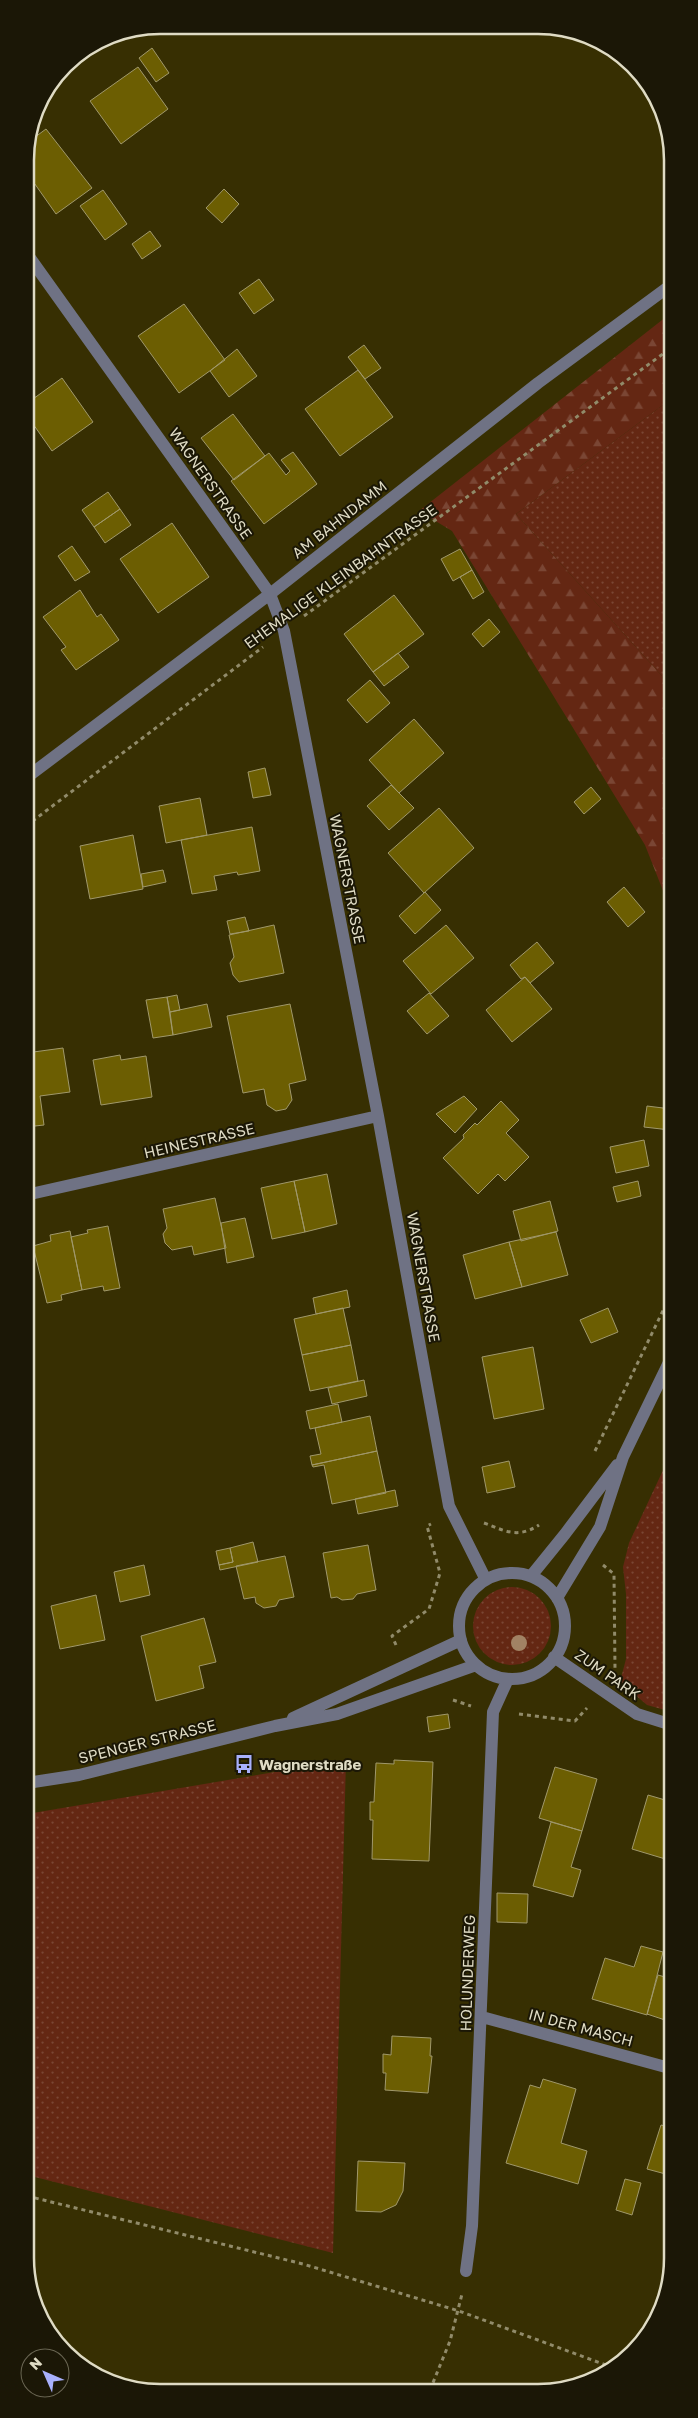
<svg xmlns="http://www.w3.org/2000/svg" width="698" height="2418" font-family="'Golos Text',sans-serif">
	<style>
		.grass { fill: url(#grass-dots) }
		.forest { fill: url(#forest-firs) }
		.building { fill: #6c5e02; stroke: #a0986b }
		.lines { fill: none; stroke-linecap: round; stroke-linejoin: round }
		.path { stroke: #918b6a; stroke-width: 3; stroke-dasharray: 4 4; stroke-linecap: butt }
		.minor { stroke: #6f7284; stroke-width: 12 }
		.tree { fill: #a18264 }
		.labels { text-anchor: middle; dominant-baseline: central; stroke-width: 4; stroke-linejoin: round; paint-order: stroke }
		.street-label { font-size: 15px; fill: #dfdbc4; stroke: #1b1706 }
		.poi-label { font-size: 15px; font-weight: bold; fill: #dfdbc4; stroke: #1b1706; text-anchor: start }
		.rim { fill: none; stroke: #dfdbc4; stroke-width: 2.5 }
	</style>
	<defs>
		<pattern id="grass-dots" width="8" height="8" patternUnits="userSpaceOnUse" patternTransform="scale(1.25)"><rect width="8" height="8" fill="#642713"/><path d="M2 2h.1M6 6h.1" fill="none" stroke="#7a4634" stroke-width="1.8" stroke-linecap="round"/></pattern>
		<pattern id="forest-firs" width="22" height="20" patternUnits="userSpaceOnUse" patternTransform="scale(1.25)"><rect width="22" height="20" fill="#642713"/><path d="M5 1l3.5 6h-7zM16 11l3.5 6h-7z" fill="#7a4634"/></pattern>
	</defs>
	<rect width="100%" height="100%" fill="#372f02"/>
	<path class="grass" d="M671,399V703L662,676L516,514Z
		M672,1451V1712L647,1705L620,1682L626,1659V1594L623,1567L629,1543Z
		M473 1626a39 39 0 1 1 78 0a39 39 0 1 1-78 0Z
		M346,1760L333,2253L27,2175V1814Z"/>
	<path class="forest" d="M671,313V399L516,514L662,676L671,703V911L645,845L452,531L419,511Z"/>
	<path class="building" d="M152,48L169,73L156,82L139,58Z
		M138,67L168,109L121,144L90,101Z
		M46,129L92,188L56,214L25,170L27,143Z
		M224,189L239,204L222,223L206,208Z
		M103,190L127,224L105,240L80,206Z
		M150,231L161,246L142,259L132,244Z
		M259,279L274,300L254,314L239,293Z
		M184,304L225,360L179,393L138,336Z
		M364,345L381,368L365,379L348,357Z
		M237,349L257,376L229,397L210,371Z
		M358,370L393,417L340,456L305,409Z
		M62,378L93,422L52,451L26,414V404Z
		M26,383L35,397L26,404Z
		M233,414L265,456L234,480L201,438Z
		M293,452L317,484L264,524L231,481L269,453L286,475L290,471L281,460Z
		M108,492L120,509L94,527L82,510Z
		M120,509L131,525L105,543L94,527Z
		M172,523L209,577L158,613L120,559Z
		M72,546L90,572L75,581L58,556Z
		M460,549L472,570L453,581L441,559Z
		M472,570L484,592L473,599L460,577Z
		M80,590L97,617L101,614L119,640L76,670L61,650L66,647L43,617Z
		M394,595L424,634L373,672L344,634Z
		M489,619L500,632L483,647L472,634Z
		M398,653L409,667L384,686L373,672Z
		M370,680L390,703L367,723L347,700Z
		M414,719L444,753L399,793L369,760Z
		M265,768L271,795L253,798L248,772Z
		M391,785L414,808L389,830L367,806Z
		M591,787L601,799L584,814L574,802Z
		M200,798L207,835L166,843L159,806Z
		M439,808L474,848L424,893L388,853Z
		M252,827L260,871L238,875L237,872L214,876L217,890L192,894L181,840Z
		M133,835L143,889L90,899L80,846Z
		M163,870L166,882L143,887L141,874Z
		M624,887L645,912L628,927L607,902Z
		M425,892L441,910L415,934L399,916Z
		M245,917L249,931L230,934L227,921Z
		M274,925L284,973L239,982L233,975L230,963L234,957L229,935Z
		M446,925L474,958L431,994L403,961Z
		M537,942L554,963L530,983L525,977L521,979L510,965Z
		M525,977L552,1009L512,1042L486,1010Z
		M429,993L449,1016L427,1034L407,1011Z
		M177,995L180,1010L170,1012L167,997Z
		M167,997L173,1035L153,1038L146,1000Z
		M207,1004L212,1027L173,1035L170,1012Z
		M290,1004L306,1080L289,1084L292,1100L286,1109L276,1111L267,1105L264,1089L243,1093L227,1016Z
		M63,1048L70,1092L40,1096L44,1125L26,1127V1053Z
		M120,1055L121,1060L146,1056L152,1097L101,1105L93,1060Z
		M464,1096L477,1109L455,1133L436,1114Z
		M501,1101L519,1120L506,1133L529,1157L505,1181L498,1174L478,1194L443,1158L464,1138L463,1135L475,1123L477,1125Z
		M647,1106L671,1109L670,1130L644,1127Z
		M644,1140L649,1166L616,1173L610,1147Z
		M327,1174L337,1224L305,1232L294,1181Z
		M294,1181L305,1232L272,1239L261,1188Z
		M638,1181L641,1196L617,1202L613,1187Z
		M215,1198L226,1248L194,1255L192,1246L172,1250L165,1243L163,1234L167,1228L163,1209Z
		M550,1201L558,1231L521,1241L513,1211Z
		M245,1218L254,1257L227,1263L221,1223Z
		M108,1226L120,1288L104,1291L103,1286L82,1290L71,1237L88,1233L87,1230Z
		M70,1231L82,1290L61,1295L62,1300L47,1303L33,1246L51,1241L50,1235Z
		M556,1232L568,1275L522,1287L509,1242Z
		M509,1242L522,1287L475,1299L463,1255Z
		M347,1290L350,1307L316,1314L313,1298Z
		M343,1308L351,1345L302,1355L294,1319Z
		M608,1308L618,1332L591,1343L580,1320Z
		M351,1345L358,1381L310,1391L302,1355Z
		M533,1347L544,1409L494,1419L482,1357Z
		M364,1380L367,1396L332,1404L328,1388Z
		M338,1404L342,1422L310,1429L306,1411Z
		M370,1416L377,1451L312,1465L310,1456L321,1454L315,1428Z
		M377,1451L386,1493L332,1504L324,1465L313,1467L312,1465Z
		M509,1461L515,1487L487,1493L482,1467Z
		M395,1490L398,1506L358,1514L355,1499Z
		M253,1542L258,1562L220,1570L219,1565L233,1562L230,1548Z
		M368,1545L376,1590L357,1594L353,1599L342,1600L337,1597L331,1598L323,1553Z
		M230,1548L233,1562L219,1565L216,1551Z
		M285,1556L294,1597L279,1600L276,1606L264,1608L256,1603L255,1597L244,1599L236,1566Z
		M144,1565L150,1595L120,1602L114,1572Z
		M96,1595L105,1640L60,1649L51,1606Z
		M204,1618L216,1662L199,1666L204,1688L156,1701L141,1636Z
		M448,1714L450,1728L429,1732L427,1717Z
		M394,1760L433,1762L429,1861L372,1859L373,1820H370V1802H374L376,1763L394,1764Z
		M555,1767L597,1779L582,1831L539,1818Z
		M648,1795L672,1802V1861L632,1849Z
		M551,1822L582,1831L571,1867L581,1870L573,1897L533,1886Z
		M497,1893L528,1894L527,1923L497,1922Z
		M641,1946L663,1952L647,2015L592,1999L605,1958L634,1967Z
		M658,1975L672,1979V1993L665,2020L647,2014Z
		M392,2036L431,2038L430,2056H432L428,2093L385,2090L386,2073H383V2054L391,2055Z
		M543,2079L576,2089L561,2143L587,2151L578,2184L506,2163L530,2085L540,2088Z
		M661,2125L673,2128V2176L647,2169Z
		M358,2161L405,2163L403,2191L396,2205L381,2212L356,2211Z
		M625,2179L641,2183L632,2215L616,2210Z"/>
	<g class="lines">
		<path class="path" d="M304,616L671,348
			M26,826L263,647
			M595,1451L672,1292
			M484,1523C506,1531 517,1539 539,1525
			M603,1565L614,1574L615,1669
			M396,1645L392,1636L429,1609L440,1573L427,1526L431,1524
			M453,1700L471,1706
			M519,1714L575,1721L587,1708
			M27,2196L303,2264L459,2311L614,2368
			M430,2390L450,2341L462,2294"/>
		<path class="minor" d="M25,251L270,594L284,631L378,1116L449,1506L486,1580
			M26,778L270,594L538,383L671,285
			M26,1195L378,1116
			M459 1626a53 53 0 1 1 106 0a53 53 0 1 1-106 0Z
			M531,1576L565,1534L617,1465
			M557,1598L600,1527L623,1457L672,1356
			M554,1657L637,1714L672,1725
			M293,1718L461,1640
			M27,1783L79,1775L275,1726L337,1714L476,1665
			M482,2017L673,2069
			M466,2271L472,2226L493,1712L508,1679"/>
	</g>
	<circle class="tree" cx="519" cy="1643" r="8"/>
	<defs>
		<g id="bus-bare" transform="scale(1.5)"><path d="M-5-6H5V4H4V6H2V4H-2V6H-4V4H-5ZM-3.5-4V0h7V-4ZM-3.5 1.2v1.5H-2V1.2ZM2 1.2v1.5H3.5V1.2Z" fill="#a8b0fc" stroke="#1b1706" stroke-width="2.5" paint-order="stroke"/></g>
	</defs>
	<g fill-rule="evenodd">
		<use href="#bus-bare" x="244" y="1764"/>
	</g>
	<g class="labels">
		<g class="street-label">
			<text transform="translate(211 483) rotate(55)">WAGNERSTRASSE</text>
			<text transform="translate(339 519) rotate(-38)">AM BAHNDAMM</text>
			<text transform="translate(340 576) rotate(-36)">EHEMALIGE KLEINBAHNTRASSE</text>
			<text transform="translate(348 879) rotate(79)">WAGNERSTRASSE</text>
			<text transform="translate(199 1140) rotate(-13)">HEINESTRASSE</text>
			<text transform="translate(424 1277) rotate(80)">WAGNERSTRASSE</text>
			<text transform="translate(608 1674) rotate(35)">ZUM PARK</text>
			<text transform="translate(147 1741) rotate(-14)">SPENGER STRASSE</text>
			<text transform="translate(467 1973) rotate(-88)">HOLUNDERWEG</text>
			<text transform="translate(581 2027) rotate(15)">IN DER MASCH</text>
		</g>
		<g class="poi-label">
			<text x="259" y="1764">Wagnerstraße</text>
		</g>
	</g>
	<path d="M0 0H698V2418H0ZM160 34H538A126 126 0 0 1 664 160V2258A126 126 0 0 1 538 2384H160A126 126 0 0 1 34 2258V160A126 126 0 0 1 160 34Z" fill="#1b1706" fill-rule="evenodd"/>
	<path class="rim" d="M160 34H538A126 126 0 0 1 664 160V2258A126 126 0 0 1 538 2384H160A126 126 0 0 1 34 2258V160A126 126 0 0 1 160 34Z"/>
	<g transform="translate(45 2373) rotate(315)"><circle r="24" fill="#1b1706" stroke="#696552"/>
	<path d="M0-4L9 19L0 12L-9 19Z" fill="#a8b0fc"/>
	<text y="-8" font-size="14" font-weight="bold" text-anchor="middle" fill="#dfdbc4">N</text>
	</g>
</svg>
